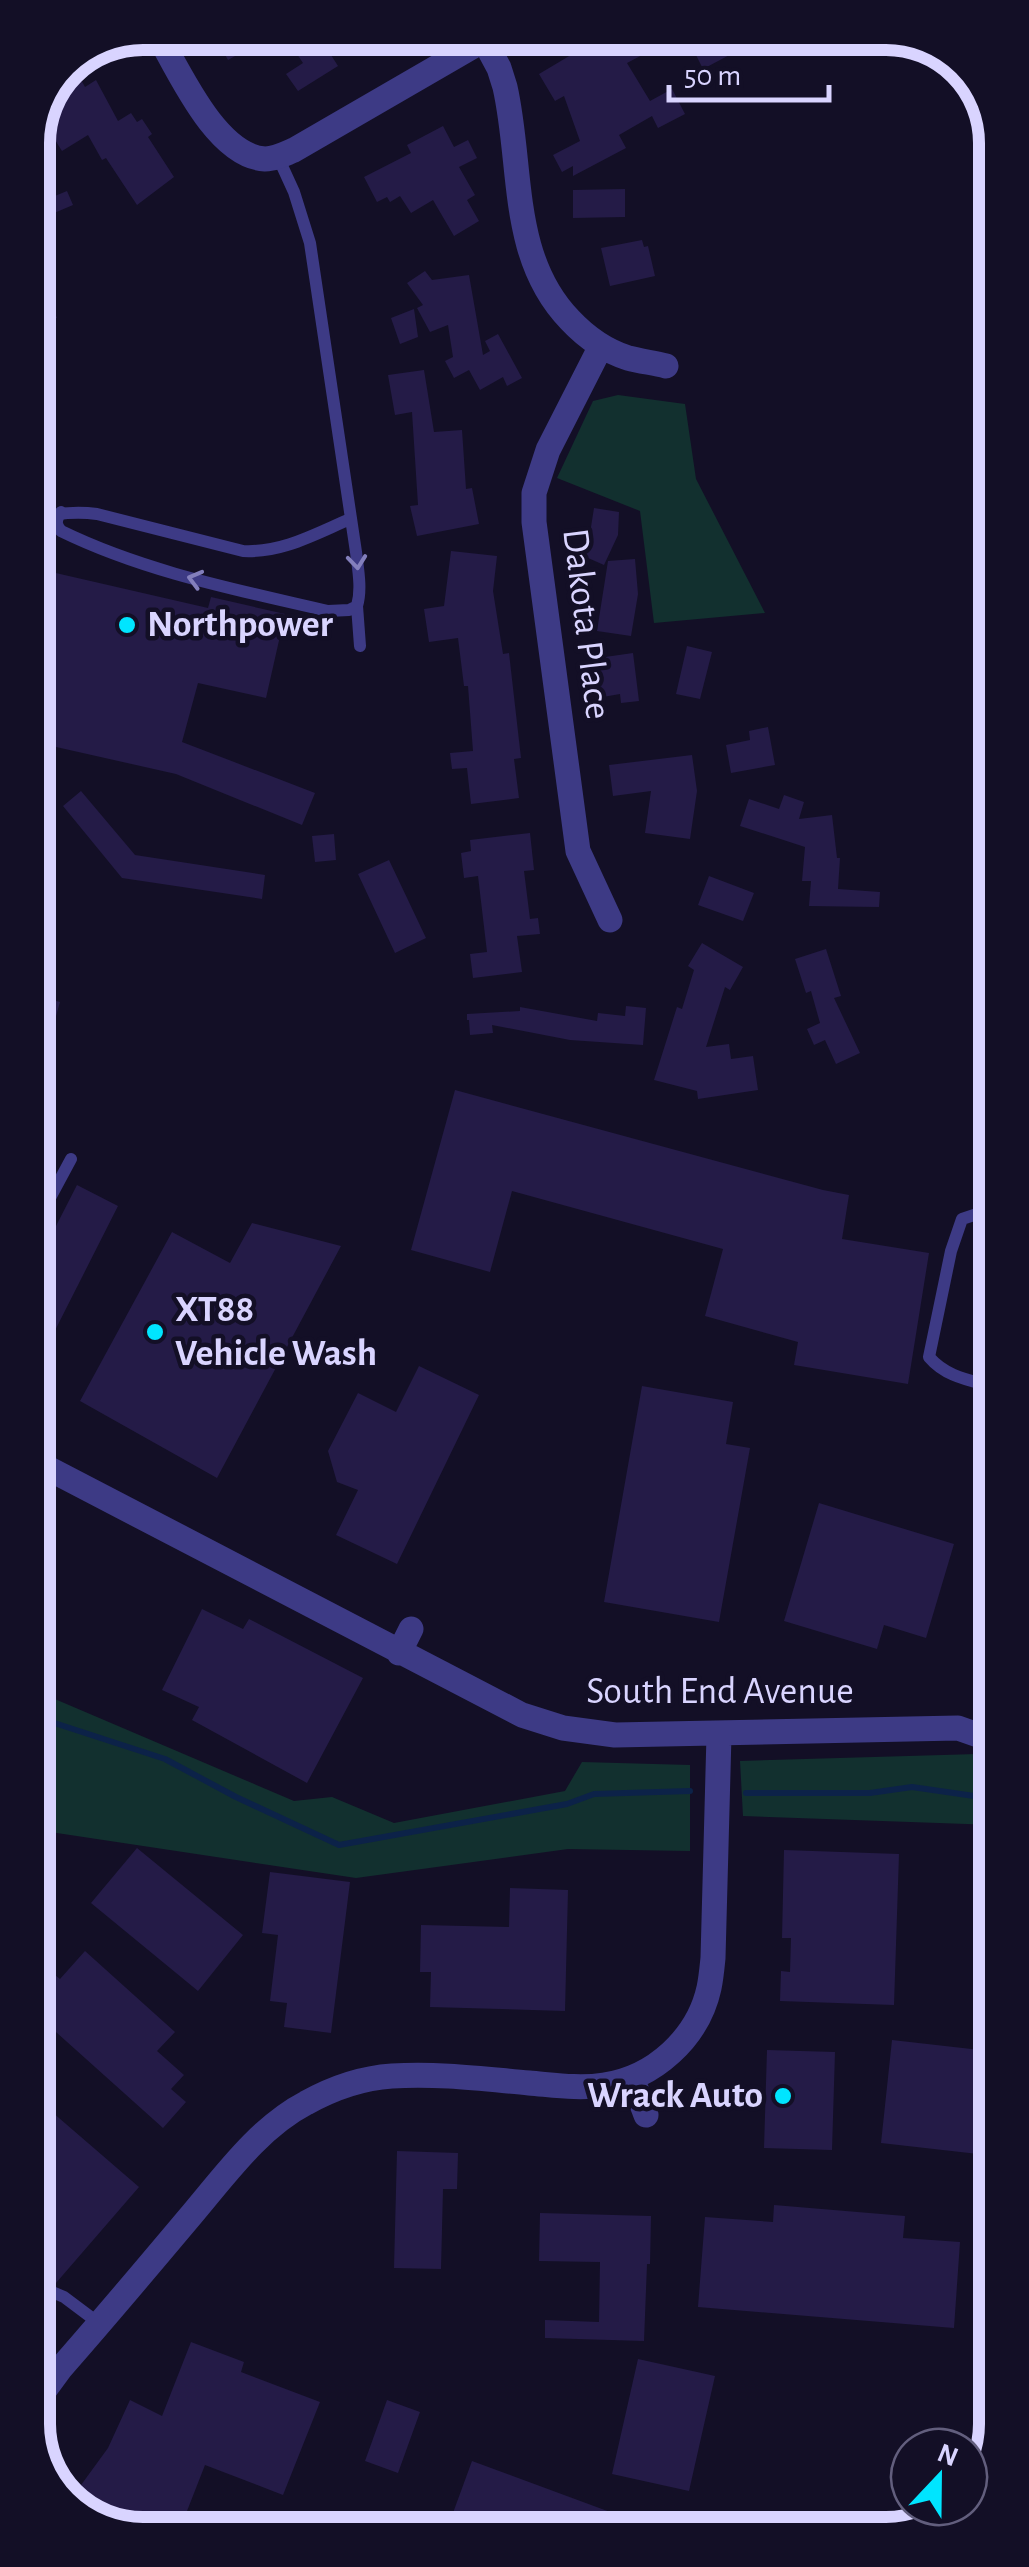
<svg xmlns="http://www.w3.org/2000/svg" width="1029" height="2567" font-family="'Alegreya Sans',sans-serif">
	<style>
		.green { fill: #12302f }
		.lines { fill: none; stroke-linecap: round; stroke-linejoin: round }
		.stream { stroke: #0c2248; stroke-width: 6 }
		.building { fill: #241b47 }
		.service { stroke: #3d3a85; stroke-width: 12 }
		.minor { stroke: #3d3a85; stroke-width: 25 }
		.oneway { stroke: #837fbc }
		.poi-dot { fill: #00e5ff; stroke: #130f26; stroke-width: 4 }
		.labels { text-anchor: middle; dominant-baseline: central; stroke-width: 9; stroke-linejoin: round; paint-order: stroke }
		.street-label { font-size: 38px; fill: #d9d4ff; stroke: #130f26 }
		.poi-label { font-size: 38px; font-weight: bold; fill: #d9d4ff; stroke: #130f26; text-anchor: start }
		.rim { fill: none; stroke: #d9d4ff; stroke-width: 12 }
	</style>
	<rect width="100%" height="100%" fill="#130f26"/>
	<path class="green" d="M618,395L685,404L696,479L765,613L654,623L640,511L557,478L593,401Z
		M36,1691L294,1801L332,1797L394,1823L565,1791L582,1762L690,1765V1851L568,1849L356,1878L37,1830Z
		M977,1754L995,1760V1825L743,1816L740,1761Z"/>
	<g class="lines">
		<path class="stream" d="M36,1717L165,1759L236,1797L339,1845L567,1804L594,1794L690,1791
			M746,1793H870L912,1787L995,1799"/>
	</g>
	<path class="building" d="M235,33H276L228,60L218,42Z
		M317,33H368L331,55L338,66L298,91L286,74L303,63L293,48Z
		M628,33H684L627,63L650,101L672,89L685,114L658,128L652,116L619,135L626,148L573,176V166L562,172L553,155L580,141L564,96L555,101L539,74L581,49L584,56Z
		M714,33H727L737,51L703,69L691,45Z
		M71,62L85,87L96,80L118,121L131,113L137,122L142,119L152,134L148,137L174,177L137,205L106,158L102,160L88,135L62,151L41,118L65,64Z
		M443,126L454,147L468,140L477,158L459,167L475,195L467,200L479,221L454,236L433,200L411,213L400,196L390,202L387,197L377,202L364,177L411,153L407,145Z
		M625,189V217L573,218V190Z
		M67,191L73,205L33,222V205Z
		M642,240L644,247L648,246L655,276L610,286L601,248Z
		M33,252L55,272L33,298Z
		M425,271L432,280L469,275L483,355L490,351L485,341L498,334L522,378L507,386L503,377L480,390L469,370L454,378L445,361L453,357L448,325L430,332L417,308L423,305L407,283Z
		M33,303L57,317L33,356Z
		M414,309L418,337L400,344L391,318Z
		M424,370L434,432L462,430L466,489L472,488L479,524L417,536L410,506L418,505L412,412L395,415L388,375Z
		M594,508L619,512L618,535L604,565L579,554L591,527Z
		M451,551L497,556L493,591L503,654L509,653L521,758L514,759L519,798L471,804L467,768L452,769L450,753L473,751L468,686H464L458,638L429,642L424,609L444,606Z
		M635,559L638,594L631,636L597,631L608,561Z
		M34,568L208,608L211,597L285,614L266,698L198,683L182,742L315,793L302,825L176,774L34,742V679L41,681L53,631L34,627Z
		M687,646L712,652L700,699L676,694Z
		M633,653L639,701L621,703L620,694L597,698L591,659Z
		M768,727L775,765L731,773L726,745L750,740L749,731Z
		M692,755L697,791L690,839L645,833L651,791L613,796L609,765Z
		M81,791L135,855L265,875L262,899L122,878L63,806Z
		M784,795L804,802L799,819L832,815L837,858H840L838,889L880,892L879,907L809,906L811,881H802L805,847L740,826L749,799L779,809Z
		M530,833L534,870L524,871L530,919L538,918L540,934L517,936L522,972L473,978L470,954L487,952L478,876L464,878L461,853L471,851L470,840Z
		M334,834L336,860L315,862L312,836Z
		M389,860L426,938L395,953L358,874Z
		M709,876L754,893L743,921L698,905Z
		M702,943L743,967L730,990L725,987L706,1047L729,1044L731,1059L753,1056L758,1090L698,1099L697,1091L654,1080L677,1007L682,1009L694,970L688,966Z
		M826,949L841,996L834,998L860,1053L836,1064L825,1040L814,1045L807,1029L820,1023L811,991L806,993L795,959Z
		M35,995L60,1002L40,1073L35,1072Z
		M626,1006L646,1008L643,1045L570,1040L492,1025L493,1033L470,1035L469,1020H467V1014L520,1011V1007L597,1021L598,1013L625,1016Z
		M455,1090L823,1190L849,1195L842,1239L929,1253L908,1384L794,1365L798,1342L705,1316L723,1249L512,1191L490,1272L411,1250Z
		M77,1185L118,1206L36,1368L35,1267Z
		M252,1223L341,1246L217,1478L80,1401L172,1232L230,1263Z
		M419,1366L479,1395L397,1564L336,1535L358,1490L337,1482L328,1451L358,1393L396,1412Z
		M642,1386L733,1402L726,1444L750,1448L719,1622L604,1602Z
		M819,1503L954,1544L926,1638L884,1625L877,1649L784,1621Z
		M202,1609L243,1629L249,1619L363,1678L307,1783L192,1720L199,1707L162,1690Z
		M137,1848L243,1935L198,1991L91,1903Z
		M784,1850L899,1854L894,2005L780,2001L781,1971L790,1972L791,1938H782Z
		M270,1872L350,1882L331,2033L284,2027L287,2003L270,2001L278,1935L262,1933Z
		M510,1888L568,1890L565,2011L430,2007L431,1972H420L421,1925L509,1927Z
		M85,1951L175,2032L157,2051L184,2075L171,2089L186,2102L163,2128L37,2015V1961L60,1979Z
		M892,2040L989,2051L978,2154L881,2143Z
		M767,2050L835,2052L832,2150L764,2148Z
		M37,2099L139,2187L56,2283L38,2276Z
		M397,2151L458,2153L457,2189H443L441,2269L394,2268Z
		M774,2205L905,2216L903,2238L960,2242L954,2328L698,2307L705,2217L773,2222Z
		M540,2213L651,2216L650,2264H647L644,2341L545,2338V2320L599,2322L600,2262L539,2261Z
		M191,2342L244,2362L241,2372L320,2402L283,2495L205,2465L178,2534H135L82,2514L86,2506L73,2496L108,2448L130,2400L162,2416Z
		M638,2359L715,2376L689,2491L612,2474Z
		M387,2400L420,2412L398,2473L365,2461Z
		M472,2461L656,2529V2531L446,2532Z"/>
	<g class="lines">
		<path class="service" d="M278,157L294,192L310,243L356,552C358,569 362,589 357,606L360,646
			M61,512C56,520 55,524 61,531C145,572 238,590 328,611L349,610L357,606
			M34,519C56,513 74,511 97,514L243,551C282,553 315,534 350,519
			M994,1216L977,1214L962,1219L951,1251L929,1357C946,1377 969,1380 994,1387
			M35,1226L71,1159
			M38,2286L64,2297L100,2324"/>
		<path class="minor" d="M157,33C179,71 216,156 265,159C275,159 285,154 294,150L496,33
			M484,40L499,68L505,87C523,167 509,257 570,320C586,337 606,351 628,358C640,361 653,363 666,366
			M601,346L548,450L534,493V522L578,851L610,920
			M36,1462L522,1715L563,1728L615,1735L958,1728L995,1741
			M399,1653L411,1629
			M632,2078L646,2115
			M38,2399L60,2369C103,2320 146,2269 188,2219C223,2178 258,2128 306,2103C333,2088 361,2078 392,2076C438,2073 484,2079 529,2083C554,2085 579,2089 604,2085C654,2078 698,2038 709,1988C711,1979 712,1968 713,1958L719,1735"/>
	</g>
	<defs><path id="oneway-chevron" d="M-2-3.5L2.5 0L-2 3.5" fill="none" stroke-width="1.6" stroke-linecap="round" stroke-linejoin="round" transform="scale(2.5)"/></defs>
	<g class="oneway">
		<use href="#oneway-chevron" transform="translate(357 562) rotate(84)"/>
		<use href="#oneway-chevron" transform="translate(195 579) rotate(-165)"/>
	</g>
	<g class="poi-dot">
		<circle cx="127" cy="625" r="10"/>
		<circle cx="155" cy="1332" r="10"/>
		<circle cx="783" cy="2096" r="10"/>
	</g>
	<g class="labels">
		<g class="street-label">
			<text transform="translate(586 624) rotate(83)">Dakota Place</text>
			<text x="720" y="1692">South End Avenue</text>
		</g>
		<g class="poi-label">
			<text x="147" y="625">Northpower</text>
			<text x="175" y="1310">XT88<tspan x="175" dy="44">Vehicle Wash</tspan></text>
			<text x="763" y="2096" text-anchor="end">Wrack Auto</text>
		</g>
	</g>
	<path d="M0 0H1029V2567H0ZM143 50H886A93 93 0 0 1 979 143V2424A93 93 0 0 1 886 2517H143A93 93 0 0 1 50 2424V143A93 93 0 0 1 143 50Z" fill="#130f26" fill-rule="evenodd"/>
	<path class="rim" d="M143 50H886A93 93 0 0 1 979 143V2424A93 93 0 0 1 886 2517H143A93 93 0 0 1 50 2424V143A93 93 0 0 1 143 50Z"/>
	<g transform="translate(939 2477) rotate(22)"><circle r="48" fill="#130f26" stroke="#625e7d" stroke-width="2.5"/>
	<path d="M0-8L18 38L0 25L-18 38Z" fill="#00e5ff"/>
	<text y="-15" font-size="28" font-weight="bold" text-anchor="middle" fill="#d9d4ff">N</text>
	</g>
	<path d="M669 85v15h160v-15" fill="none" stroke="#d9d4ff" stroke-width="5"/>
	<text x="684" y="85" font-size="30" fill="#d9d4ff" stroke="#130f26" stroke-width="8" paint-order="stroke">50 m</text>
</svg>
